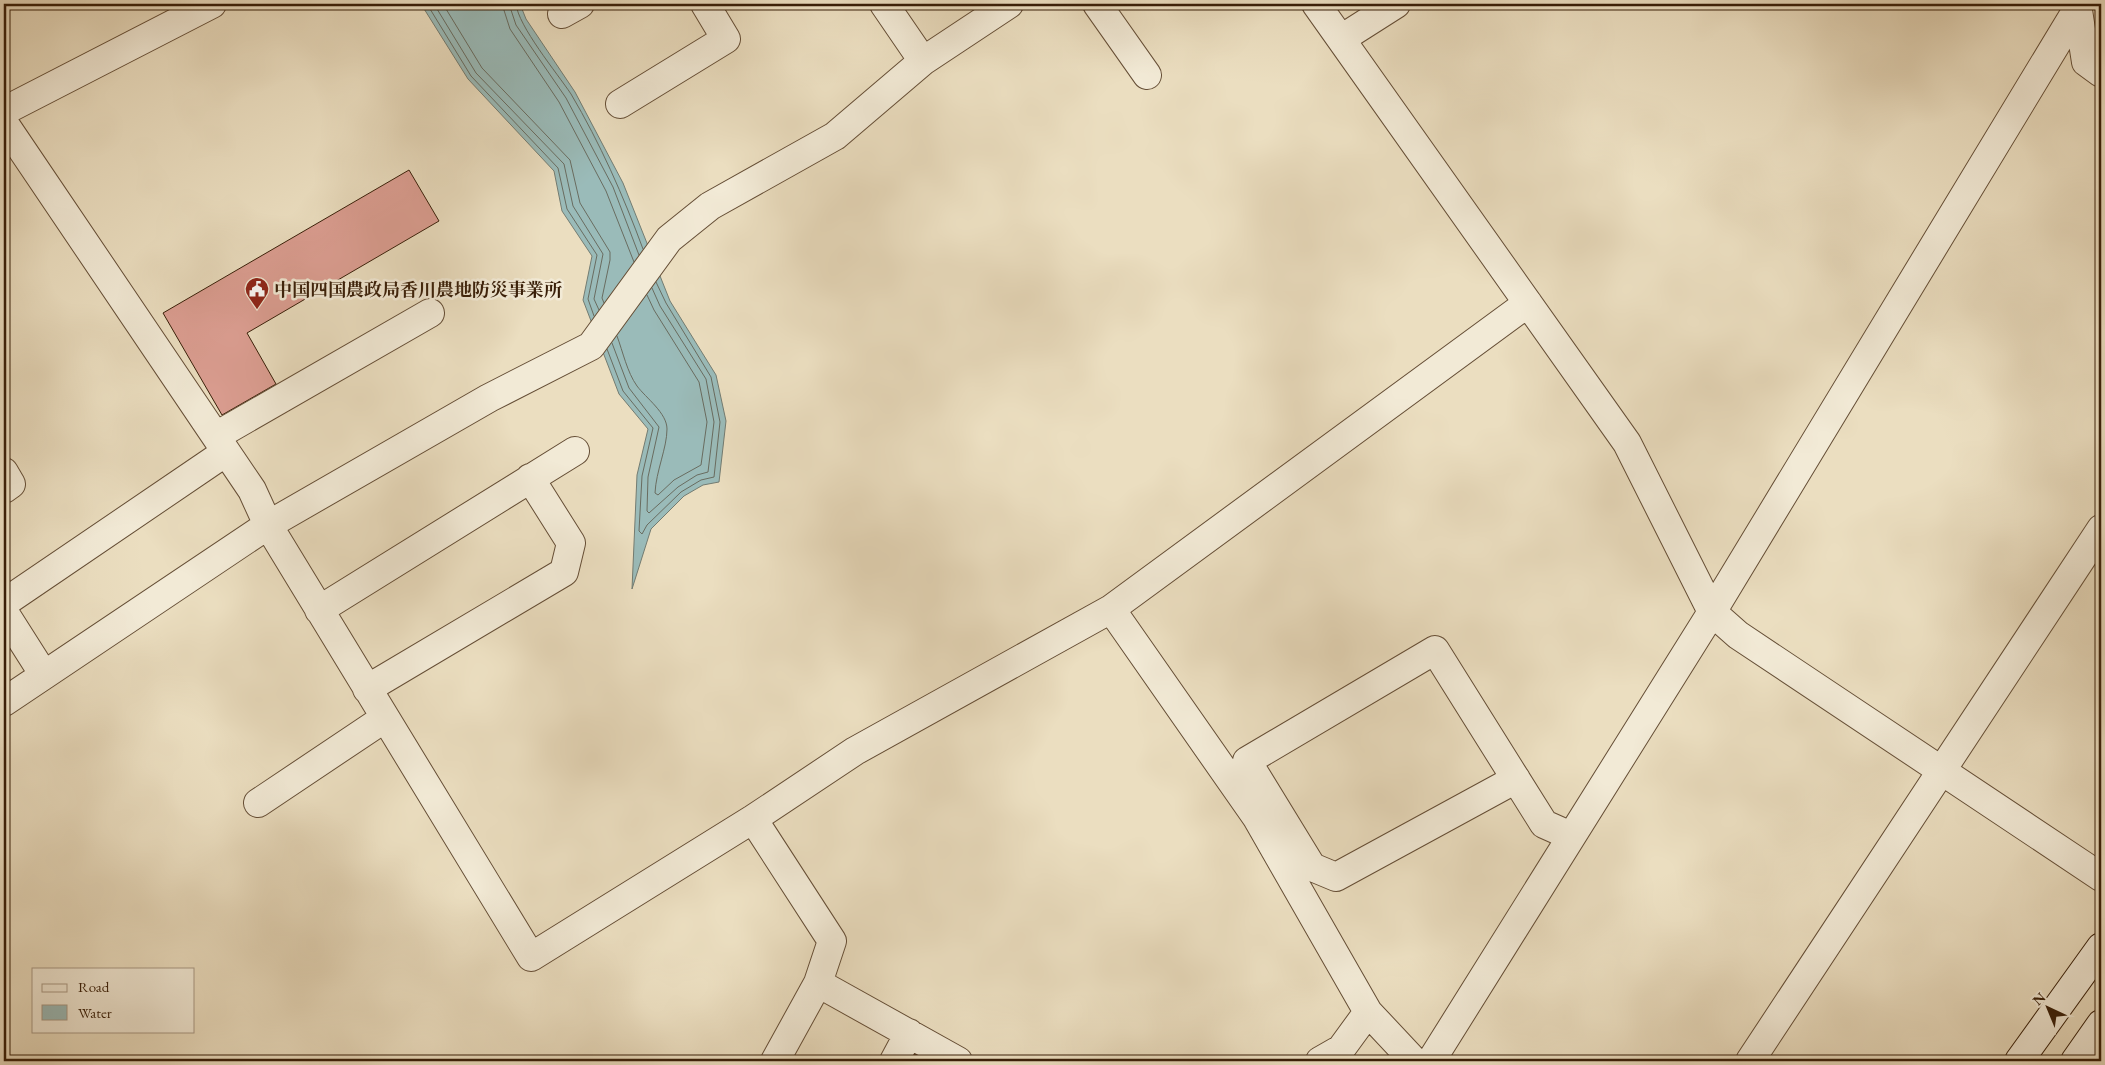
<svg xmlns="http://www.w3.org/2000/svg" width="2105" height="1065" font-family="'EB Garamond','Noto Serif JP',serif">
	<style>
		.water { fill: #9abbb9; stroke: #737c72 }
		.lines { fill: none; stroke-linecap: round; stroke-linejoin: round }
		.shore { stroke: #696c60; stroke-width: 1 }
		.building { fill: #dc9e92; stroke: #381e08 }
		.minor-casing { stroke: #654e36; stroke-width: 30 }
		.secondary-casing { stroke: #381e08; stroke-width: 30 }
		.minor { stroke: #f2ead6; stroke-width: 28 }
		.secondary { stroke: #f2ead6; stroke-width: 28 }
		.labels { text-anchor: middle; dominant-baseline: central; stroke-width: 5; stroke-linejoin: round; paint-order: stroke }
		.poi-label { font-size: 18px; font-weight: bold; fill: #381e08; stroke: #f2ead6; text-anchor: start }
	</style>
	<rect width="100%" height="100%" fill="#ebdec0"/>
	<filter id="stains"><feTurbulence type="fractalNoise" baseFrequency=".004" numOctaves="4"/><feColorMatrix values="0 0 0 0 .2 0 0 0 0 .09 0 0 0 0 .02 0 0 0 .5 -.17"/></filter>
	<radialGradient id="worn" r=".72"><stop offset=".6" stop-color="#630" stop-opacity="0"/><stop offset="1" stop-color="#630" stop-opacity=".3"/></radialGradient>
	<path class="water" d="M421,4H520L526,19L575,92L623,183L670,301L716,375L726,421L719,482L703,485L684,496L651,529L632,589L637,475L648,429L619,394L583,300L592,256L562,211L554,171L468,79Z"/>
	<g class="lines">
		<path class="shore" d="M427,4L471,76L558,168L567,209L597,255L588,299L594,316
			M434,4L476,73L564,164L573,206L603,254L594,299L599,310
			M443,4L482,68L570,160L580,203L610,252V260L602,298L604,303
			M502,4L510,29L559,102L606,191L634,262
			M509,4L516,25L566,98L613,187L639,255
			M516,4C518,26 557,73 571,94C600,143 623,195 643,249
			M617,336C623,352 627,372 637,386C646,398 667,413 667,429C667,448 656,471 655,493L658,495L674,480L701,465L707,422L699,382L654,310L647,295
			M612,343L629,388L659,427L648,477L647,511L649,513L678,487L697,475L708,472L714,422L706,379L660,306L652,288
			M607,349L623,391L653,428L642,476L639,531L642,534L647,525L681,492L701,480L714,477L720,422L711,377L666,303L656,282"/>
	</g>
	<path class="building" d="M409,170L439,221L247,333L276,384L222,415L163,313Z"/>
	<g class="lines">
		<g class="minor-casing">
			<path id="minor" d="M884,4L923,61L1009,4
				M1097,4L1147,75
				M1316,4L1627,443L1712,612L1738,635L2101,877
				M2077,4L2086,62L2101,73
				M562,14L580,4
				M1341,39L1396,4
				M620,104L726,39L705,4
				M4,111L212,4
				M4,123L252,490L268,525L531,957L753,819L855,751L1111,609L1528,303
				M216,436L430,313
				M4,472L11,484L4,489
				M4,603L226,452
				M1111,609L1257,818L1368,1012L1414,1061
				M319,610L575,451
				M4,612L44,675
				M367,689L564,572L571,543L530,478
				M4,702L268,525L489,398L591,346L669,239L710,206L835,136L923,61
				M1516,779L1336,877L1312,867L1247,761L1435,650L1544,824L1571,836
				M258,803L385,718
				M753,819L832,941L818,983L775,1061
				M818,983L958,1061
				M894,1061L909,1033
				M1320,1061L1341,1049L1368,1012
				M1431,1061L1712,612L2078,8
				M1750,1061L2101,529"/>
		</g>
		<g class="secondary-casing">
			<path id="secondary" d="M2019,1061L2101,947
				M2075,1061L2101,1024"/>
		</g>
		<use href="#minor" class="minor"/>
		<use href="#secondary" class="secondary"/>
	</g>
	<defs>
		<g id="civic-pin" transform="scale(1.25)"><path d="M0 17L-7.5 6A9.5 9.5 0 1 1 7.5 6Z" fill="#8f2418" stroke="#f2ead6"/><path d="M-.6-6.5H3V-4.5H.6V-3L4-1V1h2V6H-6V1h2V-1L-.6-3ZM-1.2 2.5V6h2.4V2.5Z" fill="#fff"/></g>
	</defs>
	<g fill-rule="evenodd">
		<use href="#civic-pin" x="257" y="289"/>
	</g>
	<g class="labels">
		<g class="poi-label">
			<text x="274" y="289">中国四国農政局香川農地防災事業所</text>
		</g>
	</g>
	<rect width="2105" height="1065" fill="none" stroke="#ebdec0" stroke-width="20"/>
	<rect x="5" y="5" width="2095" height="1055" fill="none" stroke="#381e08" stroke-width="2.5"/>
	<rect x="10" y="10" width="2085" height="1045" fill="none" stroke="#381e08"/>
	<rect x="32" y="968" width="162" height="65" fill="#f2ead6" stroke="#a89884"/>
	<rect x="42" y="984" width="25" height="8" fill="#f2ead6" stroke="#a89884"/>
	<text x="78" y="992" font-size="15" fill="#381e08">Road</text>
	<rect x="42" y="1005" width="25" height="15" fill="#9abbb9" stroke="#a89884"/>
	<text x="78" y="1018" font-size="15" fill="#381e08">Water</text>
	<g transform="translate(2048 1008) rotate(316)" stroke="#f2ead6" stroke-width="4" paint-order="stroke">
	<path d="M0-4L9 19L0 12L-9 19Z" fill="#381e08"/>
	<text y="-8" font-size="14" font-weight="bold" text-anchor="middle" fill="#381e08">N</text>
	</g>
	<rect width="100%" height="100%" filter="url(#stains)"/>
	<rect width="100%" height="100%" fill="url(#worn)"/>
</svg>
